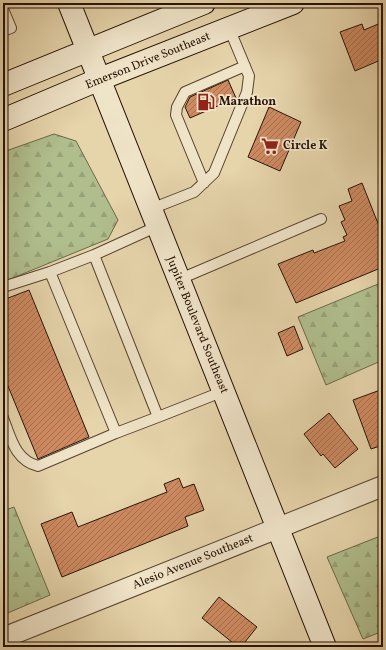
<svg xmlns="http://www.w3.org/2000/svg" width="386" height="650" font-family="Vollkorn,serif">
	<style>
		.forest { fill: url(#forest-firs); stroke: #6c6849 }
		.building { fill: url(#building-hatch); stroke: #271205 }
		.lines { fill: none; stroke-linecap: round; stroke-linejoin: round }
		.lane-casing { stroke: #57422e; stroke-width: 12 }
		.street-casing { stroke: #57422e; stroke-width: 22 }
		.secondary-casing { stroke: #271205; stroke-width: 24 }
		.lane { stroke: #efe3c8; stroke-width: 10 }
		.street { stroke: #efe3c8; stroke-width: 20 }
		.secondary { stroke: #efe3c8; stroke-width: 22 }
		.labels { text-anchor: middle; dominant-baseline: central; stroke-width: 3.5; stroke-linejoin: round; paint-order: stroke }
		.street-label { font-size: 12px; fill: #271205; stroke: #efe3c8 }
		.poi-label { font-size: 12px; font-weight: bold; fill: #271205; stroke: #efe3c8; text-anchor: start }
	</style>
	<defs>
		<pattern id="forest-firs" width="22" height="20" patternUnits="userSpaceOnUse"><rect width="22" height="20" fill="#b0be8d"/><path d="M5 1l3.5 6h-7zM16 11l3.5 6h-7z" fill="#97a278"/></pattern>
		<pattern id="building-hatch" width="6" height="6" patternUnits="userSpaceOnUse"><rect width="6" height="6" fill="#ce8a61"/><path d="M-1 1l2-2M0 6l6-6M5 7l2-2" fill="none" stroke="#a76f4e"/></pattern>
	</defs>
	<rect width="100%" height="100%" fill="#e6d4ab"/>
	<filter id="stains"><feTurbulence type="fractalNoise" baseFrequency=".005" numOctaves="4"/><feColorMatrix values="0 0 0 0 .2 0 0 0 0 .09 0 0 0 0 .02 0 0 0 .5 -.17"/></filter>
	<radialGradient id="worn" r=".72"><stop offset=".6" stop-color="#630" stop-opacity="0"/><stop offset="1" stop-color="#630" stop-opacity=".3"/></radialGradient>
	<path class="forest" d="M54,134L76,141L118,220L108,239L3,282V152Z
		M383,282V360L326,385L298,317Z
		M14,507L50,595L3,615V511Z
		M383,535V631L363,639L327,557Z"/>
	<path class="building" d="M383,22V59L355,71L340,32L362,24L364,30Z
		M228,80L236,98L190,118L185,107L190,97Z
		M269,107L301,122L280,171L248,157Z
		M362,183L383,236V267L296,303L278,264L313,250L314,253L345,241L343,237L347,235L341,222L345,220L339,206L352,201L348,189Z
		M29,290L89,437L38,459L3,374V300Z
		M294,326L303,349L287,356L278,333Z
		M383,389V445L371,449L353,400Z
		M329,413L358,449L335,468L323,454L321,456L304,434Z
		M179,478L183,488L194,484L204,510L185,517L188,526L62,577L41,524L72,512L78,527L167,492L164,484Z
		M219,597L257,627L241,647H238L202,618Z"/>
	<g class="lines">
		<g class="lane-casing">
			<path id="lane" d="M3,9L11,28L3,31
				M204,183L176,115L177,107L185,92L245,66
				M151,209L194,192L214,173L247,92L249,76L229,28
				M158,226L94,255L158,417L224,391
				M94,255L50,272L116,433L158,417
				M180,279L321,219
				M3,287L50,272
				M3,418C11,438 15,460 38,466L116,433"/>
		</g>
		<g class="street-casing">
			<path id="street" d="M3,638L383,486"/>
		</g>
		<g class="secondary-casing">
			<path id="secondary" d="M69,3L325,647
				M3,85L204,3
				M3,120L100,79L293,3"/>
		</g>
		<use href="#lane" class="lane"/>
		<use href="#street" class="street"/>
		<use href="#secondary" class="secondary"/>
	</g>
	<defs>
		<g id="fuel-bare" transform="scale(1.38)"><path d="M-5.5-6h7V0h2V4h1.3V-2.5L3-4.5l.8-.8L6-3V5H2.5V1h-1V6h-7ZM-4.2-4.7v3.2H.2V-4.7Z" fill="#8f2418" stroke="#efe3c8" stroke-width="2.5" paint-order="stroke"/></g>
		<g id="supermarket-bare" transform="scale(1.38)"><path d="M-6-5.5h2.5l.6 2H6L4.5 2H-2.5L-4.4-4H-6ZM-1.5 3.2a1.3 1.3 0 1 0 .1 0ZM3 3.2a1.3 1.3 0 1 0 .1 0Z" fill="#8f2418" stroke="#efe3c8" stroke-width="2.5" paint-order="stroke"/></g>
	</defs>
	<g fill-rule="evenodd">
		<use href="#fuel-bare" x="206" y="102"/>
		<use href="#supermarket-bare" x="270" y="146"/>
	</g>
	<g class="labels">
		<g class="street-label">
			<text transform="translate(148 61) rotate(-22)">Emerson Drive Southeast</text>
			<text transform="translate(197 325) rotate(68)">Jupiter Boulevard Southeast</text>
			<text transform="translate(193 562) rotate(-22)">Alesio Avenue Southeast</text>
		</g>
		<g class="poi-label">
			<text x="219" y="102">Marathon</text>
			<text x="283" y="146">Circle K</text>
		</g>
	</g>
	<rect width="386" height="650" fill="none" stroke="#e6d4ab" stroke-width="16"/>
	<rect x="4" y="4" width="378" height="642" fill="none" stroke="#271205" stroke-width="2"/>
	<rect x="8" y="8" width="370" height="634" fill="none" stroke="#271205"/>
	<rect width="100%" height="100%" filter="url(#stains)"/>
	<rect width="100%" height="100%" fill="url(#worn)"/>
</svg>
